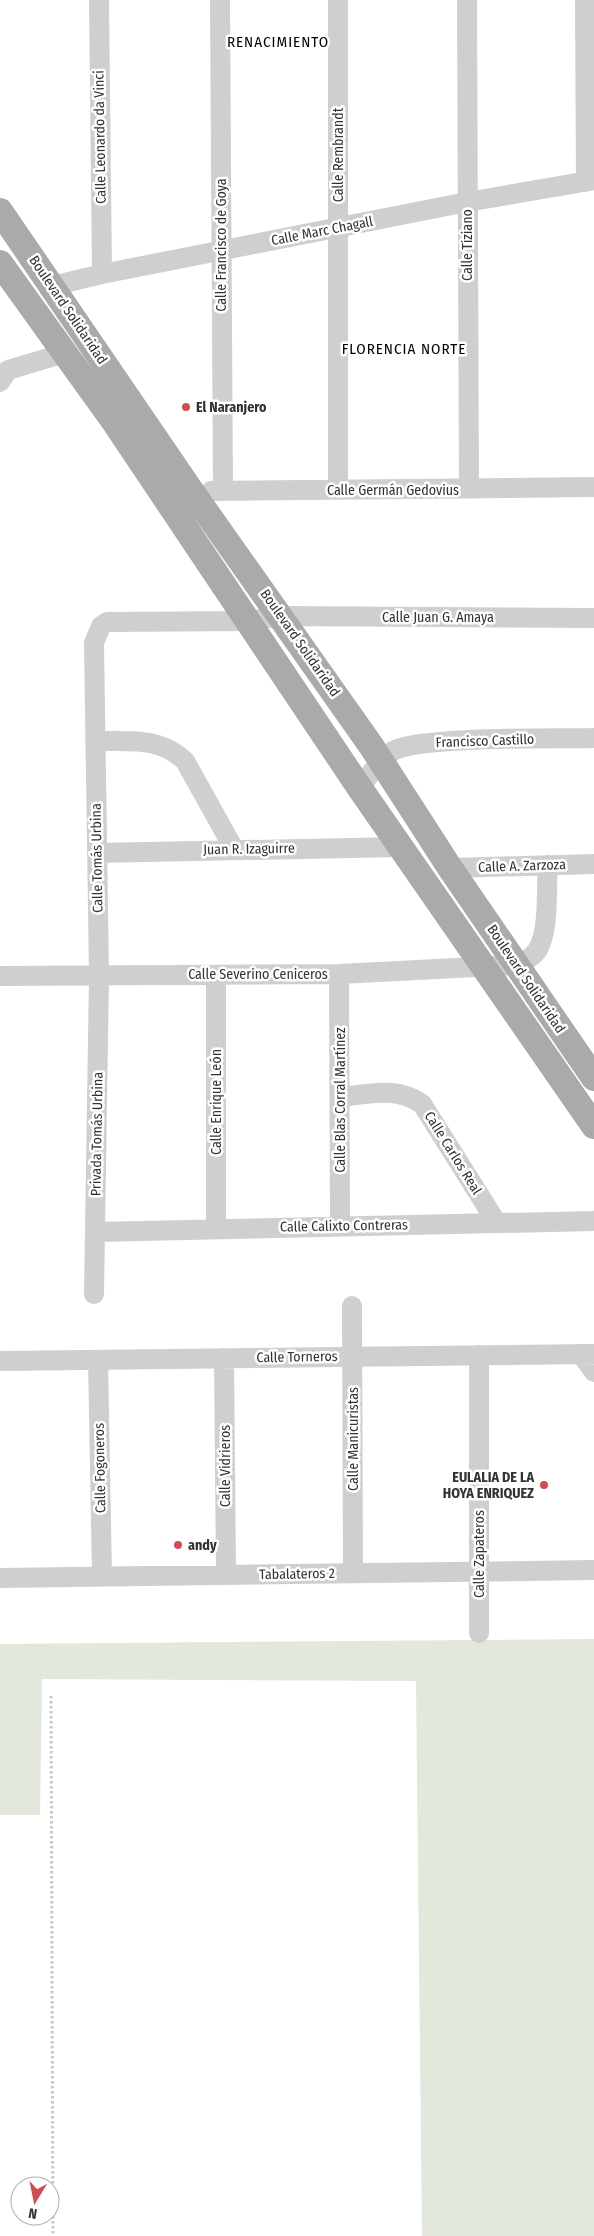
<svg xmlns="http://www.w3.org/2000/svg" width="594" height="2236" font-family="'Fira Sans Condensed',sans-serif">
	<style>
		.green { fill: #e2e8dc }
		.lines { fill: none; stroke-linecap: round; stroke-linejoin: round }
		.path { stroke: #c9c9c9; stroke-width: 3; stroke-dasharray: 2.5 2.5; stroke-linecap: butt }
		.minor { stroke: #cfcfcf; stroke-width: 20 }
		.major { stroke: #aaa; stroke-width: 26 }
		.poi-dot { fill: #d14c54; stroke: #fff; stroke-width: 2 }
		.labels { text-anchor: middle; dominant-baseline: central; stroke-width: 5; stroke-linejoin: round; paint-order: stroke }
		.street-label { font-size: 14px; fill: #323232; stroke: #fff }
		.poi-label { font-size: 14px; font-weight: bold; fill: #323232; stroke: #fff; text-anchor: start }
		.neighbourhood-label { font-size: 15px; letter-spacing: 1px; fill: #000; stroke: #fff }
	</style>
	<rect width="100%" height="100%" fill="#fff"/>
	<path class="green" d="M594,1639V2236H422L416,1681L42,1679L40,1815H0V1644Z"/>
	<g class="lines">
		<path class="path" d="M51,1696L53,2236"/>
		<path class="minor" d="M99,0L102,274
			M220,0L223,490
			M338,0V490
			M467,0L469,489
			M585,0L586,182
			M52,286L102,274L467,202L594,180
			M0,382L8,370L65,353
			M211,491L594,487
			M95,741C130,742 158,736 185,761L234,849
			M359,787C370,776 380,759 393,751C417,736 558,739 594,738
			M97,853L400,847
			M450,868L594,864
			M339,974L340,1226
			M216,975V1229
			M0,976L339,974L517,965C526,960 536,956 540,945C549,925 546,888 548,865
			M340,1097C370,1094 396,1086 422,1104L497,1223
			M95,1232L594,1221
			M94,1294L99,975L94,643L101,626L107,622L248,621L282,616L594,618
			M352,1306L353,1573
			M581,1354L594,1372
			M479,1355V1633
			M224,1358L226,1575
			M98,1360L102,1576
			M0,1361L594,1354
			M0,1578L594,1570"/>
		<path class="major" d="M0,211L192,492L372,747L450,868L594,1078
			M0,263L115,423L359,787L594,1126"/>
	</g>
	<g class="poi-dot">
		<circle cx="186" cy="407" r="5"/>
		<circle cx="544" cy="1485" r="5"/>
		<circle cx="178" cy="1545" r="5"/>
	</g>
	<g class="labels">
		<g class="street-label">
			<text transform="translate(100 137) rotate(-91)">Calle Leonardo da Vinci</text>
			<text transform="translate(338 155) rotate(-90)">Calle Rembrandt</text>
			<text transform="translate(322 231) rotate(-11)">Calle Marc Chagall</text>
			<text transform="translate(221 245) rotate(-90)">Calle Francisco de Goya</text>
			<text transform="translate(467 245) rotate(-90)">Calle Tiziano</text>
			<text transform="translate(68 310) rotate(56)">Boulevard Solidaridad</text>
			<text x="393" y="490">Calle Germán Gedovius</text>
			<text x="438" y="617">Calle Juan G. Amaya</text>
			<text transform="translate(300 643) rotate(55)">Boulevard Solidaridad</text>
			<text transform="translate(485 741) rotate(-2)">Francisco Castillo</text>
			<text transform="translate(249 849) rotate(-1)">Juan R. Izaguirre</text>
			<text transform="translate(97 858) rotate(-91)">Calle Tomás Urbina</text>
			<text transform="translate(522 866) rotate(-2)">Calle A. Zarzoza</text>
			<text x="258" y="974">Calle Severino Ceniceros</text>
			<text transform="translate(526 979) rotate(56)">Boulevard Solidaridad</text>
			<text transform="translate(340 1100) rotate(-90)">Calle Blas Corral Martínez</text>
			<text transform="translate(216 1102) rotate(-90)">Calle Enrique León</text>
			<text transform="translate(97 1134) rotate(-89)">Privada Tomás Urbina</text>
			<text transform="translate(453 1153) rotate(58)">Calle Carlos Real</text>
			<text transform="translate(344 1226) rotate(-1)">Calle Calixto Contreras</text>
			<text transform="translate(297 1357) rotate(-1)">Calle Torneros</text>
			<text transform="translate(353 1439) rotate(-90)">Calle Manicuristas</text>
			<text transform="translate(225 1466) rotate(-90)">Calle Vidrieros</text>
			<text transform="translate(100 1468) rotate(-91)">Calle Fogoneros</text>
			<text transform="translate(479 1554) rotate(-90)">Calle Zapateros</text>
			<text transform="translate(297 1574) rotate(-1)">Tabalateros 2</text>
		</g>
		<g class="poi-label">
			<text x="196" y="407">El Naranjero</text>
			<text x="534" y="1477" text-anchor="end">EULALIA DE LA<tspan x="534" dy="16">HOYA ENRIQUEZ</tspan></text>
			<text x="188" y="1545">andy</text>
		</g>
		<g class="neighbourhood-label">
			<text x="278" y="42">RENACIMIENTO</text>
			<text x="404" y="349">FLORENCIA NORTE</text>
		</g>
	</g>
	<g transform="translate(35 2201) rotate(190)"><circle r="24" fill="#ffffff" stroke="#adadad"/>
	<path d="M0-4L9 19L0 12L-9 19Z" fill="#d14c54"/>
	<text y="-8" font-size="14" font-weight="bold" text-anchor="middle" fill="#323232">N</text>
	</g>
</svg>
